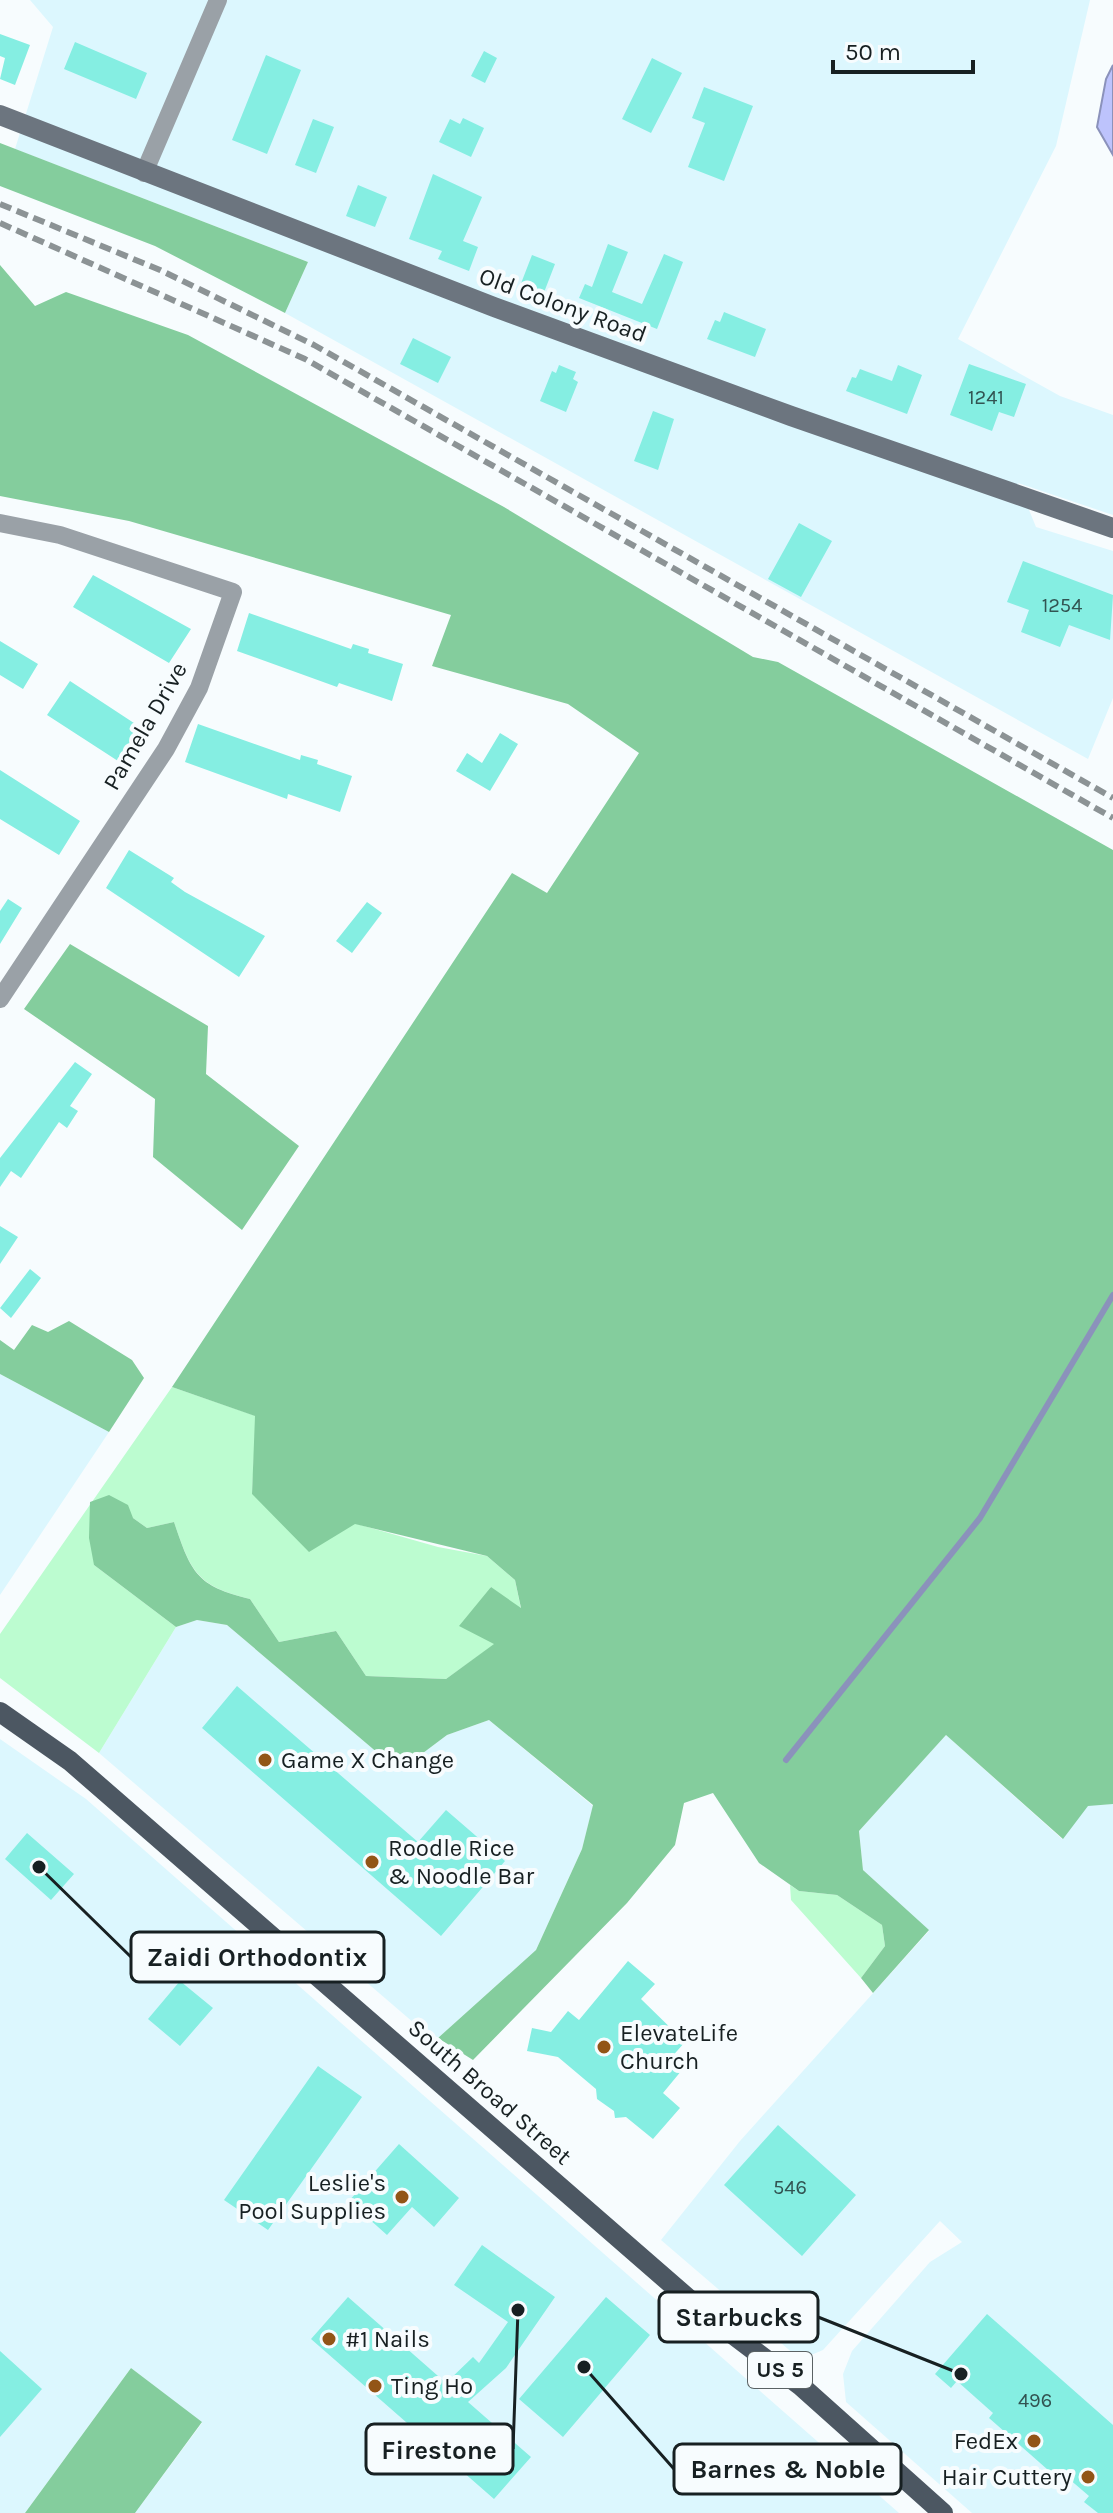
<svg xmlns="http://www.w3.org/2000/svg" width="1113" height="2513" font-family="Karla,sans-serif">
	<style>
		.built { fill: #dcf7fe }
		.green { fill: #bcfcd0 }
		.forest { fill: #84cd9d }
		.water { fill: #bdc3fc; stroke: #8b92bb; stroke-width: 2 }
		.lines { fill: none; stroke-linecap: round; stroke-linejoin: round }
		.stream { stroke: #8b92bb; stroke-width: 6 }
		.building { fill: #85eee2 }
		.minor { stroke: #9aa1a7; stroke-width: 18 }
		.secondary { stroke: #6c757f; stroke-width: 20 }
		.primary { stroke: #4c5762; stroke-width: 20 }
		.rail { stroke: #8c9395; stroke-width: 6; stroke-dasharray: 12 6; stroke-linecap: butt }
		.poi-dot { fill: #925517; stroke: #f7fcfe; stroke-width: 3 }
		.labels { text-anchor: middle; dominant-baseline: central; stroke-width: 8; stroke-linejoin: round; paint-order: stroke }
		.number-label { font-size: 20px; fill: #325452 }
		.shield { fill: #f7fcfe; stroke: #5a6264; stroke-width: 2 }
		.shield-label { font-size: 22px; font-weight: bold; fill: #172022 }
		.street-label { font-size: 24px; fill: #172022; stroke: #f7fcfe }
		.poi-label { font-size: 24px; fill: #172022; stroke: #f7fcfe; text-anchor: start }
		.leader { fill: none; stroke: #172022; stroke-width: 3 }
		.callout-dot { fill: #172022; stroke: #f7fcfe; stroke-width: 3 }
		.callout { fill: #f7fcfe; stroke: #172022; stroke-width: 3 }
		.callout-label { font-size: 26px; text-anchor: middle; font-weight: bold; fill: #172022 }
	</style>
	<rect width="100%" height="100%" fill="#f7fcfe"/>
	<path class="built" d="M30,0H1090L1056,146L958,339L1060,396L1113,415V515L1018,483L1036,527L1113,551V698L1088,759L285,313L308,262L15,149L53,27Z
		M0,1374L109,1432L0,1595Z
		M197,1620L227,1625L399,1771L447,1735L489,1720L593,1806L582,1849L536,1950L438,2038L421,2029L99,1753L176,1627Z
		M946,1735L1062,1839L1088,1805L1113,1804V2513H972L846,2402L843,2374L852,2351L930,2262L962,2242L940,2221L823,2350L804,2358L795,2355L661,2240L740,2141L929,1931L863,1870L859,1831Z
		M0,1739L86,1799L899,2513H135L202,2423L131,2368L25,2513H0Z"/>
	<path class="green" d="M172,1387L256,1416L252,1494L438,1547L487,1556L515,1580L521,1609L490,1587L495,1644L446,1679L366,1676L336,1631L279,1642L250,1599C197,1586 191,1572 174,1522L147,1528L133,1518L94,1565L176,1627L99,1753L0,1678V1634Z
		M790,1885L799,1891L837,1895L882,1925L885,1946L861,1978L791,1900Z"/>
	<path class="forest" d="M0,143L308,262L285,313L155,246L0,186Z
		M0,265L35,306L66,292L188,335L504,507L753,657L778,662L1113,850V1804L1088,1806L1063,1839L946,1735L859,1831L863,1870L929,1930L873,1993L861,1978L885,1946L882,1925L837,1895L799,1891L759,1863L713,1793L684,1803L675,1845L627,1903L473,2060L438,2038L536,1950L582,1849L593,1805L489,1720L447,1735L399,1771L227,1625L197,1620L176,1627L94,1565L89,1538L90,1502L109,1495L128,1505L133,1518L147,1528L174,1522C191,1572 196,1586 250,1599L279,1642L336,1631L366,1676L446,1679L494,1644L459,1626L491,1587L521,1608L515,1580L487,1556L355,1524L309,1552L252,1494L255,1416L172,1387L512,873L547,893L639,753L568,704L432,666L451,615L129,521L0,496Z
		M70,944L208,1026L206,1074L299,1146L242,1230L153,1157L155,1099L24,1009Z
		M69,1321L132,1360L144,1378L109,1432L0,1374V1340L14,1350L32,1325L48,1332Z
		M131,2368L202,2422L135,2513H25Z"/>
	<path class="water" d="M1113,65V155L1097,127L1106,79Z"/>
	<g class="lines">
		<path class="stream" d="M786,1760L980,1518L1113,1295"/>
	</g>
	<path class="building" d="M0,34L30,45L15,85L0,79L5,58L0,56Z
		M75,42L147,73L136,99L64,69Z
		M484,51L497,58L485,83L471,76Z
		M266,55L301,70L267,154L232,140Z
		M652,58L682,73L651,133L622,119Z
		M704,87L753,106L724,181L688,167L705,123L692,118Z
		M463,118L484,128L471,157L439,142L450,119L460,124Z
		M313,119L334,127L316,173L295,165Z
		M433,174L482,197L463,241L478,247L469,271L438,259L442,251L409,239Z
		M358,185L387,197L375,227L346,216Z
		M608,244L628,252L612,292L642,304L664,254L683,262L657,329L579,298L585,284L592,287Z
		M532,255L555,264L543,295L520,286Z
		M724,312L766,329L755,357L707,339L715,320L720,322Z
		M413,338L451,357L438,383L400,364Z
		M969,364L1026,384L1014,417L999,412L992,431L950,415Z
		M559,365L576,372L573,379L578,382L566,412L540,401L552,371L556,373Z
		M898,365L922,375L907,414L846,391L852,377L856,378L860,369L892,381Z
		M653,411L674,419L658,470L634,461Z
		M799,523L832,541L801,597L768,579Z
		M1023,561L1113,595L1110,640L1069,625L1060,647L1021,632L1029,610L1007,602Z
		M93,575L191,629L169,663L73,607Z
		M249,613L351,649L353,644L369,649L368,653L403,664L392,701L339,683L337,687L237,651Z
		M0,641L38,664L23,689L0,675Z
		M70,681L140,727L118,761L47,715Z
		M198,724L300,760L301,755L318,760L317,764L352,776L340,812L288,794L287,799L185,762Z
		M500,733L518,744L490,791L456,771L467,753L482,763Z
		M0,770L80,821L59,855L0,819Z
		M129,850L174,878L171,882L185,892L265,936L239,977L106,888Z
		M8,899L22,908L0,944V911Z
		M367,902L382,913L352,953L336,941Z
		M75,1062L92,1074L70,1106L78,1111L67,1128L59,1122L21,1178L11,1171L0,1187V1158Z
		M0,1226L18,1237L0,1264Z
		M30,1269L41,1278L11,1318L0,1308Z
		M237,1686L418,1842L446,1810L505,1861L441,1936L202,1728Z
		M27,1833L74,1874L51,1900L5,1859Z
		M628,1961L655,1984L641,1999L685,2042L669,2060L682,2070L663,2093L680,2108L653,2139L626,2117L615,2118L614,2111L597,2099L596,2089L558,2057L527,2051L532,2028L551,2032L568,2011L579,2020Z
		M180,1981L213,2008L180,2046L148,2019Z
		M318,2066L362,2097L268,2230L224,2200Z
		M778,2125L856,2195L802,2256L724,2185Z
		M399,2144L459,2198L434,2227L412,2207L387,2235L349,2201Z
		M482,2245L555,2297L506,2368L468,2402L531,2457L494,2499L311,2339L348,2297L446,2383L473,2357L479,2363L508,2322L454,2285Z
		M606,2297L650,2335L563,2437L519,2399Z
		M987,2314L1113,2425V2513H1098L1084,2502L1089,2496L1061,2472L1056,2477L989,2418L993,2413L957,2381L951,2388L935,2374Z
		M0,2351L42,2389L0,2437Z"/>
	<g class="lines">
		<path class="minor" d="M144,173L218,0
			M0,523L60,535L233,592L199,688L166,749L0,999"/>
		<path class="secondary" d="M0,115L494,307L791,416L1113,528"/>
		<path class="primary" d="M0,1712L70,1761L706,2314L801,2386L943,2513"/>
		<path class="rail" d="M0,204L160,270L314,345L1113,798
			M0,223L305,359L1113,818"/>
	</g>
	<g class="poi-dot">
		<circle cx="265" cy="1760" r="8"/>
		<circle cx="372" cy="1862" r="8"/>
		<circle cx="604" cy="2047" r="8"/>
		<circle cx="402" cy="2197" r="8"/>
		<circle cx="329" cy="2339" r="8"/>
		<circle cx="375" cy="2386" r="8"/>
		<circle cx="1034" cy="2441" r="8"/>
		<circle cx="1088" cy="2477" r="8"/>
	</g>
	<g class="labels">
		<g class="number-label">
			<text x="986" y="397">1241</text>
			<text x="1062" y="605">1254</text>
			<text x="790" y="2187">546</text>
			<text x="1035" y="2400">496</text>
		</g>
		<rect class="shield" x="748" y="2352" width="64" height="36" rx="6"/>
		<g class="shield-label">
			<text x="780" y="2370">US 5</text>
		</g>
		<g class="street-label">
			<text transform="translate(563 305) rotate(20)">Old Colony Road</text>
			<text transform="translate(145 726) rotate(-60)">Pamela Drive</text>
			<text transform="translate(490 2092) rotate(41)">South Broad Street</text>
		</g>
		<g class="poi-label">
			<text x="281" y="1760">Game X Change</text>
			<text x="388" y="1848">Roodle Rice<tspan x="388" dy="28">&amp; Noodle Bar</tspan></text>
			<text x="620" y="2033">ElevateLife<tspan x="620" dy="28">Church</tspan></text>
			<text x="386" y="2183" text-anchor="end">Leslie's<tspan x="386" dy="28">Pool Supplies</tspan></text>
			<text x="345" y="2339">#1 Nails</text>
			<text x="391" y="2386">Ting Ho</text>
			<text x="1018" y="2441" text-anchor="end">FedEx</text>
			<text x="1072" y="2477" text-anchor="end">Hair Cuttery</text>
		</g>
	</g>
	<path class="leader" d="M39 1867L131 1957M961 2374L818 2317M518 2310L513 2449M584 2367L674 2469"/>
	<g class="callout-dot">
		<circle cx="39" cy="1867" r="8"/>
		<circle cx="961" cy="2374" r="8"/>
		<circle cx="518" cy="2310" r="8"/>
		<circle cx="584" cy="2367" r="8"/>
	</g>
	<g class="callout">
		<rect x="131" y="1932" width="253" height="50" rx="8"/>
		<rect x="659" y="2292" width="159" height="50" rx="8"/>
		<rect x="366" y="2424" width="147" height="50" rx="8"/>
		<rect x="674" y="2444" width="227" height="50" rx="8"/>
	</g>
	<g class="callout-label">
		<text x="257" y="1966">Zaidi Orthodontix</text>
		<text x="739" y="2326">Starbucks</text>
		<text x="439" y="2459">Firestone</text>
		<text x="788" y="2478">Barnes &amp; Noble</text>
	</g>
	<path d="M833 60v12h140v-12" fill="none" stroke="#172022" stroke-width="4"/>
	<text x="845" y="60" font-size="24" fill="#172022" stroke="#f7fcfe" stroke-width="6" paint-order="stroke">50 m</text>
</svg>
